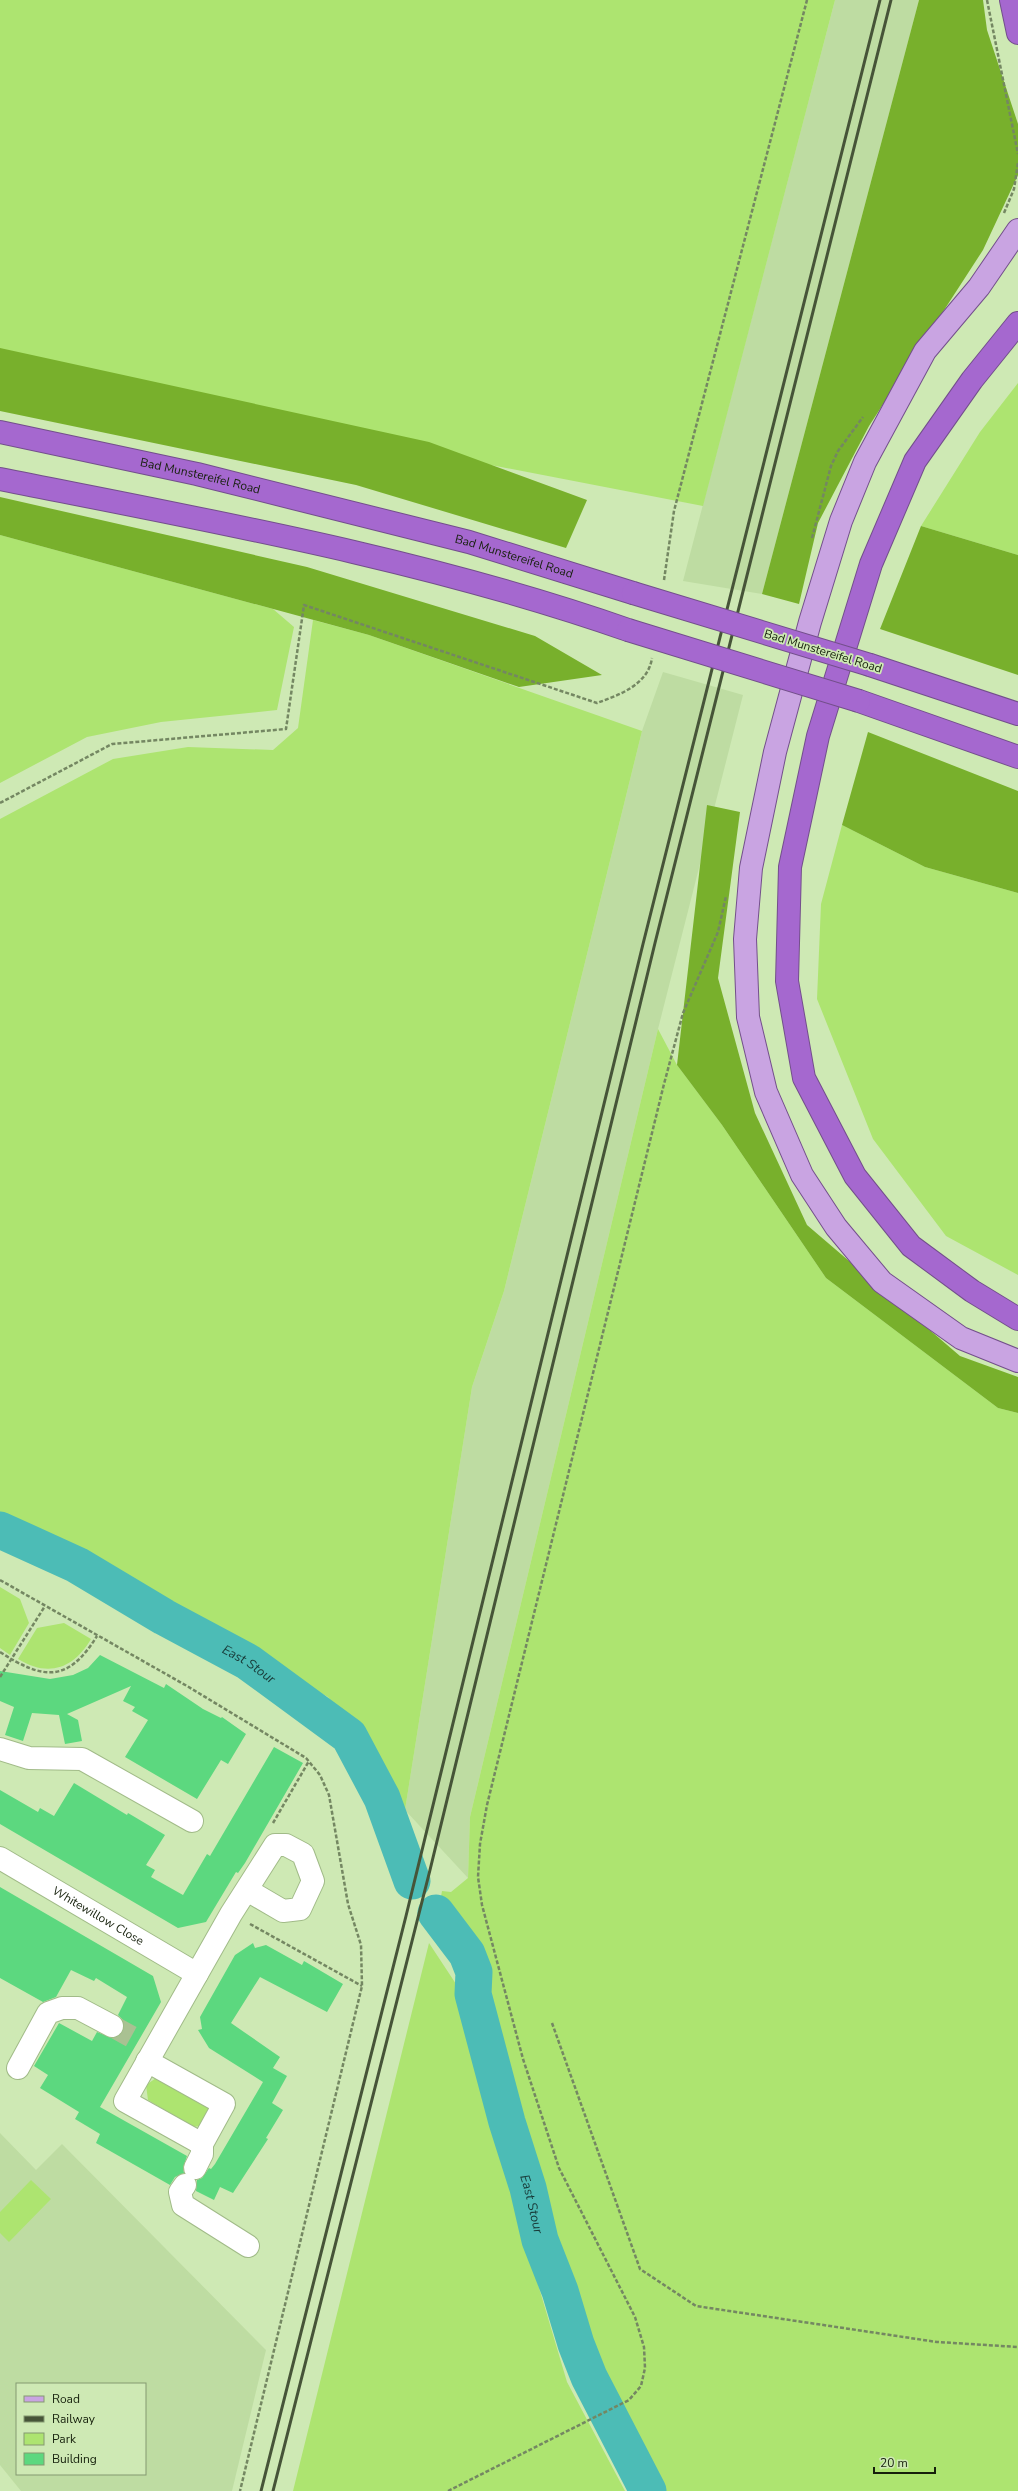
<svg xmlns="http://www.w3.org/2000/svg" width="1018" height="2491" font-family="'Nunito Sans',sans-serif">
	<style>
		.built { fill: #bedca2; fill-rule: evenodd }
		.green { fill: #ade470 }
		.forest { fill: #78b02c }
		.lines { fill: none; stroke-linecap: round; stroke-linejoin: round }
		.river { stroke: #4cbcb6; stroke-width: 37 }
		.building { fill: #5cd87f }
		.minor-tunnel { stroke: #a9c192; stroke-width: 22; stroke-dasharray: 22 11; stroke-linecap: butt }
		.minor-casing { stroke: #a1bb88; stroke-width: 24 }
		.major-casing { stroke: #734f8b; stroke-width: 24 }
		.highway-casing { stroke: #734f8b; stroke-width: 24 }
		.path { stroke: #748762; stroke-width: 2.5; stroke-dasharray: 4 2; stroke-linecap: butt }
		.minor { stroke: #fff; stroke-width: 22 }
		.major { stroke: #c9a4e2; stroke-width: 22 }
		.highway { stroke: #a568cf; stroke-width: 22 }
		.rail { stroke: #465438; stroke-width: 3 }
		.highway-bridge-casing { stroke: #734f8b; stroke-width: 24; stroke-linecap: butt }
		.highway-bridge { stroke: #a568cf; stroke-width: 22 }
		.labels { text-anchor: middle; dominant-baseline: central; stroke-width: 3.5; stroke-linejoin: round; paint-order: stroke }
		.street-label { font-size: 12px; fill: #16200c; stroke: #cee9b4 }
		.water-label { font-size: 13px; font-style: italic; fill: #183a38; stroke: #cee9b4 }
	</style>
	<rect width="100%" height="100%" fill="#cee9b4"/>
	<path class="built" d="M835,0H919L762,594L683,581Z
		M663,672L743,695L658,1029L470,1817L468,1878L405,1810L472,1387L504,1291L642,731Z
		M0,2133L36,2170L62,2144L266,2350L232,2491H21L0,2465ZM17,2384H145V2474H17Z"/>
	<path class="green" d="M0,0H835L703,506L0,370Z
		M1018,383V555L921,526L980,432Z
		M0,535L273,609L294,627L277,710L161,722L87,737L0,783Z
		M313,620L369,635L642,731L504,1291L472,1387L405,1810L328,1697L0,1515V819L113,759L188,747L273,750L298,728Z
		M842,825L925,867L1018,893V1275L946,1236L873,1139L817,999L821,904Z
		M658,1029L677,1065L722,1125L826,1278L998,1408L1018,1413V2491H655L646,2480L629,2439L595,2373L525,2160L484,1999L483,1973L463,1937L440,1902L442,1891L451,1892L468,1878L470,1817Z
		M0,1587L20,1599L29,1623L10,1655L0,1648Z
		M64,1623L91,1639C74,1668 49,1678 18,1659L37,1628Z
		M429,1943L456,1984L529,2254L567,2382L625,2491H293Z
		M159,2076L211,2107L200,2126L193,2127L148,2100L146,2085Z
		M31,2180L51,2199L9,2242L0,2233V2212Z"/>
	<path class="forest" d="M919,0H983L987,30L1018,124V175L983,250L869,426L818,523L799,604L762,594Z
		M0,348L429,442L587,500L566,548L356,485L0,411Z
		M0,497L307,567L535,636L602,675L519,687L369,635L0,535Z
		M921,526L1018,555V675L880,629Z
		M868,732L1018,791V893L925,867L842,825Z
		M707,805L740,812L718,978L755,1113L807,1225L960,1356L1018,1377V1413L998,1408L826,1278L722,1125L677,1065Z"/>
	<g class="lines">
		<g class="river">
			<path id="s1" d="M0,1530L77,1565L164,1617L248,1662L349,1736L382,1798L412,1881"/>
			<path id="s2" d="M436,1913L467,1954L474,1972L473,1994L507,2122L528,2188L540,2240L560,2291L576,2344L589,2377L648,2491"/>
		</g>
	</g>
	<path class="building" d="M100,1655L164,1688L166,1684L203,1709L221,1718L222,1717L246,1734L228,1764L221,1760L197,1799L125,1757L148,1720L132,1711L135,1707L123,1701L131,1686L67,1714L78,1720L82,1741L65,1744L59,1715L32,1713L23,1741L5,1735L14,1707L0,1701V1671L50,1679L73,1675L88,1668Z
		M274,1747L303,1763L245,1863L238,1873L236,1872L206,1922L178,1928L0,1824V1790L38,1812L40,1808L54,1816L74,1783L127,1815L128,1813L165,1835L146,1865L155,1870L151,1877L183,1895L207,1854L210,1856Z
		M0,1887L153,1976L161,2002L100,2107L187,2156L183,2168L184,2173L175,2177L170,2185L96,2143L100,2134L75,2119L79,2112L40,2088L48,2075L34,2066L59,2023L92,2041L97,2032L112,2038L118,2037L124,2026L123,2020L118,2015L127,1997L96,1978L94,1981L71,1970L56,1997L43,2002L0,1978Z
		M253,1943L255,1948L266,1945L302,1965L304,1961L343,1984L327,2012L260,1977L231,2023L280,2057L273,2068L287,2076L272,2103L283,2110L266,2138L268,2139L233,2193L220,2187L214,2200L196,2191L197,2180L202,2178L209,2168L211,2169L215,2164L263,2082L209,2048L198,2030L202,2029L200,2017L235,1955Z"/>
	<g class="lines">
		<path class="minor-tunnel" d="M112,2026L139,2041"/>
		<g class="minor-casing">
			<g id="minor">
				<path d="M0,1749L29,1758L82,1759L192,1821"/>
				<path id="s3" d="M0,1858L197,1974"/>
				<path d="M147,2061L224,2104L202,2144"/>
				<path d="M18,2068L48,2013L62,2008H78L112,2026"/>
				<path d="M202,2144L125,2101L231,1914L275,1845H286L303,1854L313,1881L300,1909L283,1911L247,1890"/>
				<path d="M195,2168L202,2154V2144"/>
				<path d="M185,2185L180,2192L183,2205L248,2246"/>
			</g>
		</g>
		<g class="major-casing">
			<path id="major" d="M1018,230L979,287L925,351L865,462L841,521L810,622L775,752L751,868L745,939L748,1017L766,1092L802,1175L836,1227L882,1282L961,1338L1018,1361"/>
		</g>
		<g class="highway-casing">
			<g id="highway">
				<path d="M1011,0L1018,33"/>
				<path d="M1018,323L972,380L915,461L871,564L818,736L790,867L787,981L804,1078L855,1176L911,1246L972,1291L1018,1319"/>
				<path id="s4" d="M0,432L197,474L469,542L633,593"/>
				<path d="M0,479C211,521 425,559 628,630"/>
				<path d="M870,665L1018,714"/>
				<path d="M859,701L1018,757"/>
			</g>
		</g>
		<path class="path" d="M987,0L1018,154
			M1004,213L1014,189L1018,163
			M812,538L831,466L838,451L863,417
			M664,580L674,511L807,0
			M0,803L112,744L286,729L304,605L597,703C619,695 648,685 652,658
			M0,1580L187,1686L306,1758L320,1775L329,1795L348,1904L361,1945L362,1986L240,2491
			M0,1652C43,1680 68,1683 97,1636
			M0,1677L45,1606
			M273,1823L309,1761
			M250,1924L362,1986
			M552,2023L640,2269L696,2306L937,2342L1018,2347
			M448,2491L629,2400L641,2386L645,2368L644,2347L635,2317L559,2168L523,2059L482,1905L478,1877L480,1844L487,1805L664,1084L683,1013L718,932L726,896"/>
		<use href="#minor" class="minor"/>
		<use href="#major" class="major"/>
		<use href="#highway" class="highway"/>
		<path class="rail" d="M261,2491L406,1916L643,944L880,0
			M273,2491L430,1870L655,943L891,0"/>
		<g class="highway-bridge-casing">
			<path id="highway-bridge" d="M633,593L870,665
				M628,630L859,701"/>
		</g>
		<use href="#highway-bridge" class="highway-bridge"/>
	</g>
	<g class="labels">
		<g class="street-label">
			<text stroke="none"><textPath href="#s4" startOffset="205">Bad Munstereifel Road</textPath></text>
			<text stroke="none"><textPath href="#s4" startOffset="529">Bad Munstereifel Road</textPath></text>
			<text transform="translate(823 651) rotate(17)">Bad Munstereifel Road</text>
			<text stroke="none"><textPath href="#s3" startOffset="114">Whitewillow Close</textPath></text>
		</g>
		<g class="water-label">
			<text stroke="none"><textPath href="#s1" startOffset="283">East Stour</textPath></text>
			<text stroke="none"><textPath href="#s2" startOffset="311">East Stour</textPath></text>
		</g>
	</g>
	<rect x="16" y="2383" width="130" height="92" fill="#cee9b4" stroke="#849971"/>
	<rect x="24" y="2396" width="20" height="6" fill="#c9a4e2" stroke="#849971"/>
	<text x="52" y="2403" font-size="12" fill="#16200c">Road</text>
	<rect x="24" y="2416" width="20" height="6" fill="#465438" stroke="#849971"/>
	<text x="52" y="2423" font-size="12" fill="#16200c">Railway</text>
	<rect x="24" y="2433" width="20" height="12" fill="#ade470" stroke="#849971"/>
	<text x="52" y="2443" font-size="12" fill="#16200c">Park</text>
	<rect x="24" y="2453" width="20" height="12" fill="#5cd87f" stroke="#849971"/>
	<text x="52" y="2463" font-size="12" fill="#16200c">Building</text>
	<path d="M874 2467v6h61v-6" fill="none" stroke="#16200c" stroke-width="2"/>
	<text x="880" y="2467" font-size="12" fill="#16200c" stroke="#cee9b4" stroke-width="3" paint-order="stroke">20 m</text>
</svg>
